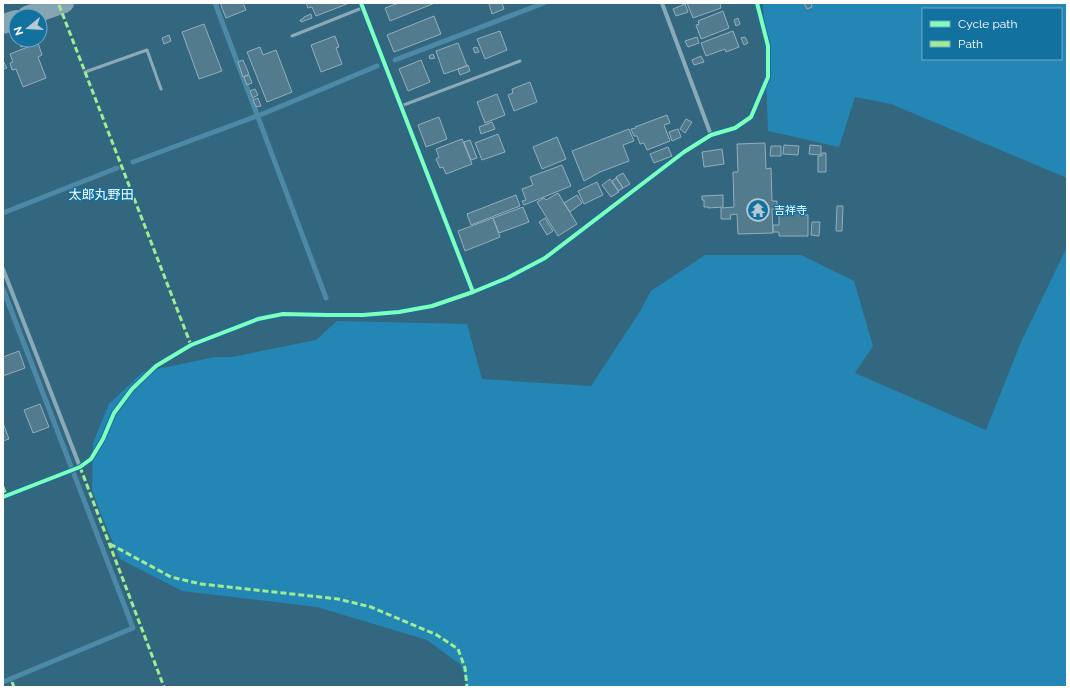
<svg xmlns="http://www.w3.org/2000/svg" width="1070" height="690" font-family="Raleway,'Noto Sans JP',sans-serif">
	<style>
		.green { fill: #2486b4; fill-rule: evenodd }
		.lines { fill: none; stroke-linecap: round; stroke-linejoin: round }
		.stream { stroke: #4b89a7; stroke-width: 5 }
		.building { fill: #527b8e; stroke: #93afbd }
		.lane { stroke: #8baab8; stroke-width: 3 }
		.street { stroke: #8baab8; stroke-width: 4 }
		.secondary { stroke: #85a5b5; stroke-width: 20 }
		.quiet { stroke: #9fed91; stroke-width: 3; stroke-dasharray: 6 3; stroke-linecap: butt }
		.cycleway-casing { stroke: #13719f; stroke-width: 6 }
		.cycleway { stroke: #80ffba; stroke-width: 4 }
		.labels { text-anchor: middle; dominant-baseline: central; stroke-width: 3; stroke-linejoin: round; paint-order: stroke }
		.poi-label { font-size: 11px; fill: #fff; stroke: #13719f; text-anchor: start }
		.quarter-label { font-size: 13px; fill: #fff; stroke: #13719f }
	</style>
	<rect width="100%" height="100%" fill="#33667f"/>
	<path class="green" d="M763,3H1067V178L891,104L855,97L839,147L768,131ZM923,9H1061V59H923Z
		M1067,247V687H468L461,665L427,640L317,607L182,591L120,559L100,512L92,490L93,443L109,404L143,372L215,357H232L316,340L337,321L467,324L482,379L591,386L639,313L651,291L705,255H801L854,281L873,346L855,373L986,430L1021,342Z"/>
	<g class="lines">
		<path class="stream" d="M215,3L326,298
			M395,60L544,3
			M133,162L265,113L377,66
			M3,213L117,168
			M3,289L133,628L3,682"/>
	</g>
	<path class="building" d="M220,3H243L246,10L226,18Z
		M306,3H347V4L316,16L312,7L308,8Z
		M399,3H435L390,21L385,8Z
		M490,3H502L504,9L492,14L489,4Z
		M687,3H720L721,8L693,18Z
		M804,3H811L812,7L807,9Z
		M685,4L688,12L676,16L673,9Z
		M723,11L729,28L701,39L696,25L699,24L698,21Z
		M311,14L312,18L301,22L300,20L304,18V17Z
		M434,16L441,34L394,52L387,35Z
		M738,18L740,24L736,26L734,20Z
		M204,24L222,71L199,79L182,32Z
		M500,31L507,50L485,59L477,39Z
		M733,31L739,47L726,52L725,49L706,56L701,43Z
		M169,35L171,41L164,44L162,38Z
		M335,36L339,47L336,48L342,64L321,72L311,45Z
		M697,37L699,43L688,47L685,41Z
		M745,37L748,43L744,45L741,38Z
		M22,40H34V41L21,47L19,41Z
		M38,43L42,55L38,57L46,78L23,87L16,69L12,70L10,63L13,62L10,54Z
		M458,43L467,66L444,74L436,51Z
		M260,47L263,55L276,50L292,92L267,102L247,52Z
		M477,47L479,52L475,53L473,48Z
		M433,54L435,58L430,59L429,56Z
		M701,56L704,62L694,65L692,60Z
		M243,60L249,74L243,77L238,62Z
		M421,60L430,82L408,91L399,69Z
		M3,61L7,68L3,69Z
		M468,65L470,71L460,75L458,69Z
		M249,75L252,83L247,85L244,77Z
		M530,82L537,102L514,111L508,95L513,93L512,89Z
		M255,89L258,95L253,98L250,91Z
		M497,94L505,115L485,123L477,102Z
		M258,98L261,106L256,107L253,100Z
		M667,115L670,123L664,125L670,141L647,150L644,143L640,144L637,136H634L631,129L636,128L635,127Z
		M439,117L447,139L426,147L418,125Z
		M686,119L692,122L685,133L680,129Z
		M492,122L495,129L481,134L479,127Z
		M629,129L634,141L623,145L629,161L600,172L584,181L572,151Z
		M678,129L681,137L672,141L669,132Z
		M498,134L505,152L482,160L475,143Z
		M557,137L566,159L542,169L533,147Z
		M462,139L472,164L446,174L443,167L440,168L436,159L439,157L436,149Z
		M470,140L477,158L471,160L464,142Z
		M765,143L766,169L771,168L772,201H777V209H772L773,233L738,234L737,214L730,215L731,219H721V208L734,207L733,172H738L737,144Z
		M784,145L799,146L798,155L783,154Z
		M810,145L821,146V155L809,154Z
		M771,146H781V156H770Z
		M668,147L672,156L654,163L650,154Z
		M722,149L724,164L704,167L702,152Z
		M822,153H826V172H818V156H822Z
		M562,165L571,186L524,205L522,201L526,200L522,189L533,185L530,177Z
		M623,173L630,184L623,188L616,177Z
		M616,178L623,188L618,191L612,181Z
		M610,179L619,192L611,197L602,185Z
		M597,182L603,195L584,204L578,191Z
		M558,193L577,224L558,236L537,202L544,198L546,200Z
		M516,195L520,206L471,225L467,214Z
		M577,195L582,203L570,212L564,203Z
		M723,195V207L708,208L709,207H704V200H702V196Z
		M837,206H843L842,231H836Z
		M523,207L529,222L499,233L493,218Z
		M789,212H799V215H808V236H779V232H773V225H779V214L788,215Z
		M493,218L500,237L465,251L458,231Z
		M545,218L553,231L547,235L539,222Z
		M812,222H820L819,236L811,235Z
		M19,351L25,368L3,376V357Z
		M40,404L49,427L33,433L24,410Z
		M3,423L9,439L3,441Z"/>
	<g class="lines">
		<path class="lane" d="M292,36L362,8
			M85,72L147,50L161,89
			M401,106L520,61"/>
		<path class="street" d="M361,3L473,292
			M662,3L711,135
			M3,269L80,467
			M3,497L80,467L91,459L103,439L114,413L132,389L156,366L191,345L258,319L283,314L328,315H363L399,312L432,306L473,292L507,278L545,258L684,152L711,135L735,128L751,117L768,77V46L757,3"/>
		<path class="secondary" d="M27,16L64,3
			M3,24L16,20"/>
		<path class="quiet" d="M59,5L191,345
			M80,467L164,687
			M3,487L6,495
			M110,544L171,577L201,584L338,599L371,607L437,635L458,649L465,668L467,687
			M12,682L14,687"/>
		<g class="cycleway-casing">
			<path id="cycleway" d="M361,3L473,292
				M3,497L80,467L91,459L103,439L114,413L132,389L156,366L191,345L258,319L283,314L328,315H363L399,312L432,306L473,292L507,278L545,258L684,152L711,135L735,128L751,117L768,77V46L757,3"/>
		</g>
		<use href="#cycleway" class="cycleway"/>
	</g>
	<defs>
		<g id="temple-ring" transform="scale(1.15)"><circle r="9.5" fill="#13719f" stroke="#b8c9d2" stroke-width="1.5"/><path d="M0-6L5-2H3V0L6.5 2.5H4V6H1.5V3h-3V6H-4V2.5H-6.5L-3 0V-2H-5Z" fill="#b8c9d2"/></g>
	</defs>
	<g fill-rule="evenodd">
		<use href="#temple-ring" x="758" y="210"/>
	</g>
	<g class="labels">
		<g class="poi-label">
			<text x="774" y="210">吉祥寺</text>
		</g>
		<g class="quarter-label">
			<text x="101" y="194">太郎丸野田</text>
		</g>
	</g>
	<rect width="1070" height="690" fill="none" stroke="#ffffff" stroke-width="8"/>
	<rect x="922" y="8" width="140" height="52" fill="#13719f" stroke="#71aac5"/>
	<rect x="930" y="21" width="20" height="6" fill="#80ffba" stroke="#71aac5"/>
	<text x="958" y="28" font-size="12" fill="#ffffff">Cycle path</text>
	<rect x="930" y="41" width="20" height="6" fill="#9fed91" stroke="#71aac5"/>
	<text x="958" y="48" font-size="12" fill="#ffffff">Path</text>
	<g transform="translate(28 28) rotate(252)"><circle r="19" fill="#13719f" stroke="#71aac5"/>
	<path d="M0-3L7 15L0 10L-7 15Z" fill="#b8c9d2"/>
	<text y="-6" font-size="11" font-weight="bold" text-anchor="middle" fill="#ffffff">N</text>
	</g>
</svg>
